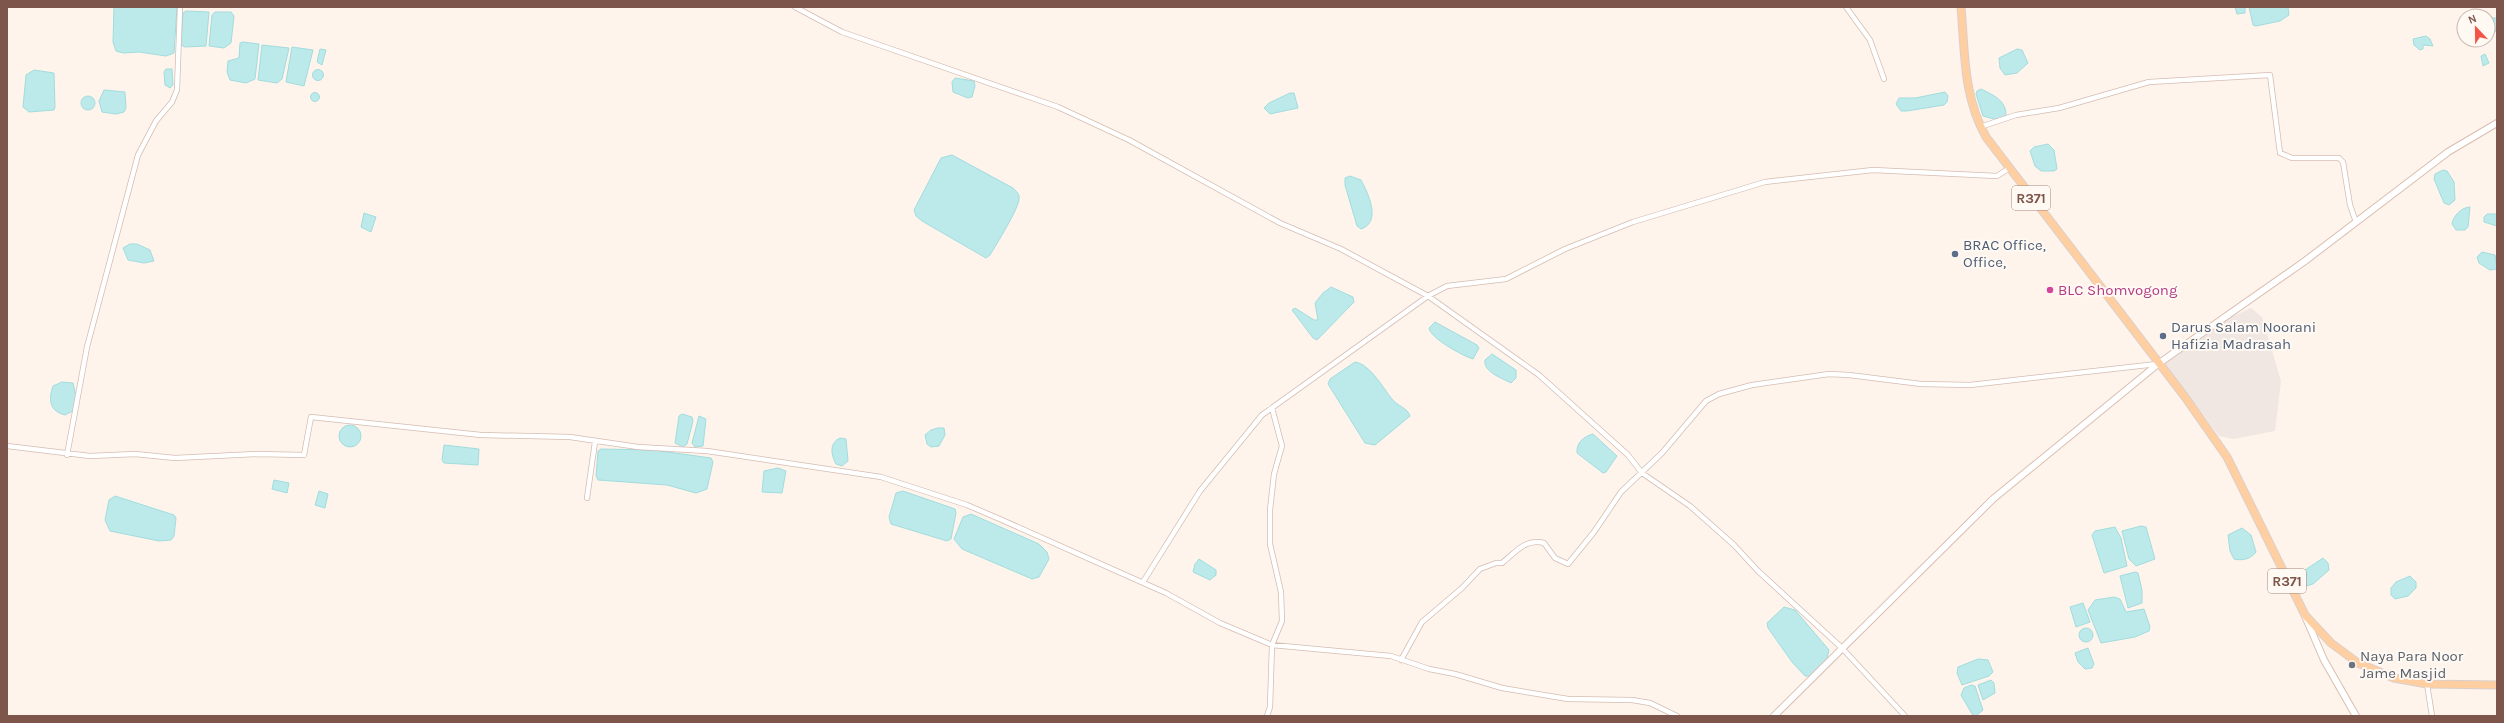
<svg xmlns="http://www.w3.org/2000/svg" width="2504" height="723" font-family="Karla,sans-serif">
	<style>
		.industrial { fill: #f0e7e3 }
		.water { fill: #bceaeb; stroke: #a1dcde }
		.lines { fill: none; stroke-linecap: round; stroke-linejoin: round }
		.street-casing { stroke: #d5bcb1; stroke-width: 6 }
		.secondary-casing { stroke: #dbbdb0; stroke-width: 8 }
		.primary-casing { stroke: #dbcfcc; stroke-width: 9 }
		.street { stroke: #fff; stroke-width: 4.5 }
		.secondary { stroke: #fff; stroke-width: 6 }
		.primary { stroke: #ffcfa1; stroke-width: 7 }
		.service-dot { fill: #5c6f8a; stroke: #fff9f3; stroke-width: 1.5 }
		.hotel-dot { fill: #d1479c; stroke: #fff9f3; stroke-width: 1.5 }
		.worship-dot { fill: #6b7280; stroke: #fff9f3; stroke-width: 1.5 }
		.labels { text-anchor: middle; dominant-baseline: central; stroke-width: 4; stroke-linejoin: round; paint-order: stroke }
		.shield { fill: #fff9f3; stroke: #a4867d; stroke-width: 1 }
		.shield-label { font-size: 14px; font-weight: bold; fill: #7d554a }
		.service-label { font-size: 15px; fill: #4e5e75; stroke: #fff9f3; text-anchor: start }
		.hotel-label { font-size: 15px; fill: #b23c85; stroke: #fff9f3; text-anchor: start }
		.worship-label { font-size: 15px; fill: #5b616d; stroke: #fff9f3; text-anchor: start }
	</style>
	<rect width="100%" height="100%" fill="#fef4eb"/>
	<path class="industrial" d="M2251,308L2262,317L2281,381L2275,431L2233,439L2219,436L2164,363L2225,320Z"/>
	<path class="water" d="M114,7H177L174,53L166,56L139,52L123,53L116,51L113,42Z
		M2235,7H2245V13L2237,14Z
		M2249,7H2288L2289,15L2280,21L2256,26L2253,25Z
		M186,11L209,12L206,46L185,47L181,45L183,13Z
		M215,12H231L234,16L231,43L224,48L209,46L212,15Z
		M2492,18H2497L2496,32L2490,21Z
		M2426,36L2430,39L2433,46L2423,45V49L2420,50L2414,45L2413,39Z
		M243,42L259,44L255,79L246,83L230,80L227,72L228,61L239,58L240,43Z
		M262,45L289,48L282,79L277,83L258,80Z
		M292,47L313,50L304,86L286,82Z
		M320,49L326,50L322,65L317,62Z
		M2017,49L2022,50L2028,63L2017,73L2005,75L2000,68L1999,58Z
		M2485,54L2489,63L2483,66L2481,56Z
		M166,69H172L173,85L170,88L165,85L164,72Z
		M312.5 75a5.5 5.5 0 1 1 11 0a5.5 5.5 0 1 1-11 0Z
		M34,70L54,73L55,107L54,110L29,112L23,107L26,75Z
		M955,78L974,81L975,86L972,97L968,98L953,92L952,82Z
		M1981,89C1993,95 2006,100 2006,115L2004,118L1994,119L1983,116L1976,94L1977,91Z
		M104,90L125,92L126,108L124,112L116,114L102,112L99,101Z
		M1945,92L1948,96L1947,102L1944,105L1907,111H1901L1896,104L1899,98H1915Z
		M310.5 97a4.5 4.5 0 1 1 9 0a4.5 4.5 0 1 1-9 0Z
		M1290,93H1294L1298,108L1270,114L1264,108L1269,103Z
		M81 103a7 7 0 1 1 14 0a7 7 0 1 1-14 0Z
		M2048,144L2054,150L2057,169L2054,171H2041L2035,166L2030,151L2034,147Z
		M952,155L1013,188C1016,191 1020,194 1019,199C1019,208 996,245 990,255L986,258L922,221L916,216L914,210L941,158Z
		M2443,170L2447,171L2454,182L2455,200L2449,205L2444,203L2434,179L2435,174Z
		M1350,176L1361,180C1368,193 1382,222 1361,229L1357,226L1345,185V178Z
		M2470,207L2468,227L2465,230H2456L2452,224C2453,216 2462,207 2470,207Z
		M364,213L376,217L371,232L361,227Z
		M2487,214H2497V226L2484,222V217Z
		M130,244H137L150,250L154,261L144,263L128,260L123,248Z
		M2482,252L2495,255L2497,269L2490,270L2479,263L2477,257Z
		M1331,287L1353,297L1354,302L1317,340L1313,338L1292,310L1295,308L1314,320H1318L1315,303L1323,293Z
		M1435,322L1477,345L1479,348L1473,359C1463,356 1430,338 1429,328Z
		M1492,354L1516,370V378L1511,383C1502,378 1483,372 1485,360Z
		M1355,362C1370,364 1383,388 1392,399C1397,406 1408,408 1410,416L1375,445L1365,443L1328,384L1330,379Z
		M62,382L73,383L76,397L73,411L65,415C50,411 48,401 53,386Z
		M682,414L692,417L693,421L687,444L683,447L675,443L679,416Z
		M699,416L706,419L703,446L695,447L692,443Z
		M339 436a11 11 0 1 1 22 0a11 11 0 1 1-22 0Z
		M938,428H944L945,435L939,446L931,447L927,444L925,435L931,430Z
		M1593,434L1617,456L1606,472L1603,473L1577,453C1576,443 1584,436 1593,434Z
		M840,438L846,439L848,461L842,466L836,464C831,455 829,443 840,438Z
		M444,445L479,449L478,465L444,463L442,460Z
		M601,449L653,450L711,458L713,462L707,489L696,493L667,485L598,480L596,476L598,451Z
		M778,468L786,471L782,493L762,492L764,471Z
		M274,480L289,483L287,493L272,489Z
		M319,491L328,494L325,508L315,505Z
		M903,491L955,509L956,513L951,539L947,541L891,524L889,517L896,493Z
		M115,496L174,515L176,518L174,536L171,540L159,541L110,531L105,520L109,500Z
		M971,514L1039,544L1047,552L1049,559L1039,577L1032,579L962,549L954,539L963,517Z
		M2141,526L2146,527L2155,559L2136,566L2129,559L2122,531Z
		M2115,527L2121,538L2127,566L2104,573L2092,535L2095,531Z
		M2242,528L2251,535L2256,552C2251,559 2242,561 2234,559L2230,551L2228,535Z
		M2323,558L2328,563L2329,570L2313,584L2303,587L2298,580L2305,570Z
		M1199,559L1216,570V575L1210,580L1193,572L1195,564Z
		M2135,572L2138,573L2142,590V603L2128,608L2120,576Z
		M2410,576L2416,582V588L2408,596L2395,599L2391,595V588L2396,582Z
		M2114,597L2120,599L2126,612L2144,609L2150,627L2149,631L2135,637L2101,643L2088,610L2095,600Z
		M2083,603L2090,622L2076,627L2070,607Z
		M1784,607L1795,610L1829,650L1827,659L1810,676H1805L1792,662L1768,628L1767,623Z
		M2079 635a7 7 0 1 1 14 0a7 7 0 1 1-14 0Z
		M2088,648L2094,664L2092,668L2085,669L2078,662L2075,653Z
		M1978,659L1988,660L1993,672L1989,676L1962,685L1957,673L1958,667Z
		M1991,680L1994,683L1995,693L1983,700L1978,685Z
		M1971,685L1975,686L1983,710L1976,716L1972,714L1961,695L1964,688Z"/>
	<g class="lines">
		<g class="street-casing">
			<path id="street" d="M795,7L842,32L1058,107L1129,140L1280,223L1341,249L1428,296L1539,375L1628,455L1642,473L1690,506L1734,545L1758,571L1842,648L1905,716
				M1846,7L1870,40L1884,79
				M1980,127L2016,115L2059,108L2149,82L2270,75L2280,153L2292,158H2339L2343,162L2350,205L2356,222
				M7,446L90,456L135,454L175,458L257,454L304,455L311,417L481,435L570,437L638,447L707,451L881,477L967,505L1002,520L1166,593L1220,623L1272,645L1391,656L1429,669L1455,674L1502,688L1568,699L1632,700L1650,703L1677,716
				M67,455L87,347L138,155L156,121L172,102L177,90L180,7
				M587,498L595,442
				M1143,582L1200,491L1262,415L1428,296L1447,286L1506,279L1565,249L1633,222L1765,182L1873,170L1997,176L2008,169
				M1401,660L1422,622L1462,588L1480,569L1496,563H1502C1515,553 1525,538 1544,543L1555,558L1568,564L1594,532L1621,492L1662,453L1706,401L1719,394L1752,385L1829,374L1849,375L1921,384L1970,385L2157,364
				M2427,684L2432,716
				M1267,716L1270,707L1272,645L1282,621L1281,592L1270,544V510L1274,474L1282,446L1272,408"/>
		</g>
		<g class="secondary-casing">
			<path id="secondary" d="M2305,616L2324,660L2356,716
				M1774,716L1993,499L2158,364L2305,261L2448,152L2497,123"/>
		</g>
		<g class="primary-casing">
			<path id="primary" d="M1961,7C1965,52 1963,96 1986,137L2185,397L2227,457L2305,615L2331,643L2358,663L2394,678L2427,684L2497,685"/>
		</g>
		<use href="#street" class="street"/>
		<use href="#secondary" class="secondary"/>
		<use href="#primary" class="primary"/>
	</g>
	<g class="service-dot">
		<circle cx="1955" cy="254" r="4"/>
		<circle cx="2163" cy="336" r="4"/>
	</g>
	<circle class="hotel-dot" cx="2050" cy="290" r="4"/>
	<circle class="worship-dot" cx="2352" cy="665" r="4"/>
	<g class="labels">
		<g class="shield">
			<rect x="2012" y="186" width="38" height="24" rx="3"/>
			<rect x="2268" y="569" width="38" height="24" rx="3"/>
		</g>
		<g class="shield-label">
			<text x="2031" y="198">R371</text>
			<text x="2287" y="581">R371</text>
		</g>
		<g class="service-label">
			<text x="1963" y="245">BRAC Office,<tspan x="1963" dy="17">Office,</tspan></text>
			<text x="2171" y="327">Darus Salam Noorani<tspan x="2171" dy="17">Hafizia Madrasah</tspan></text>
		</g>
		<g class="hotel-label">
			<text x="2058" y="290">BLC Shomvogong</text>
		</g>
		<g class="worship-label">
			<text x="2360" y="656">Naya Para Noor<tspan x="2360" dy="17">Jame Masjid</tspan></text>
		</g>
	</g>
	<rect width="2504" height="723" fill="none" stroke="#7d554a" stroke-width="16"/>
	<g transform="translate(2476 28) rotate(338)"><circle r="19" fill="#fff9f3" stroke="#cbb7af"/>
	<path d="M0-3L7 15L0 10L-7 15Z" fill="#f25546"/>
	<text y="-6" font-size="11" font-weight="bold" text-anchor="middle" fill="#7d554a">N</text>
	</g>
</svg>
